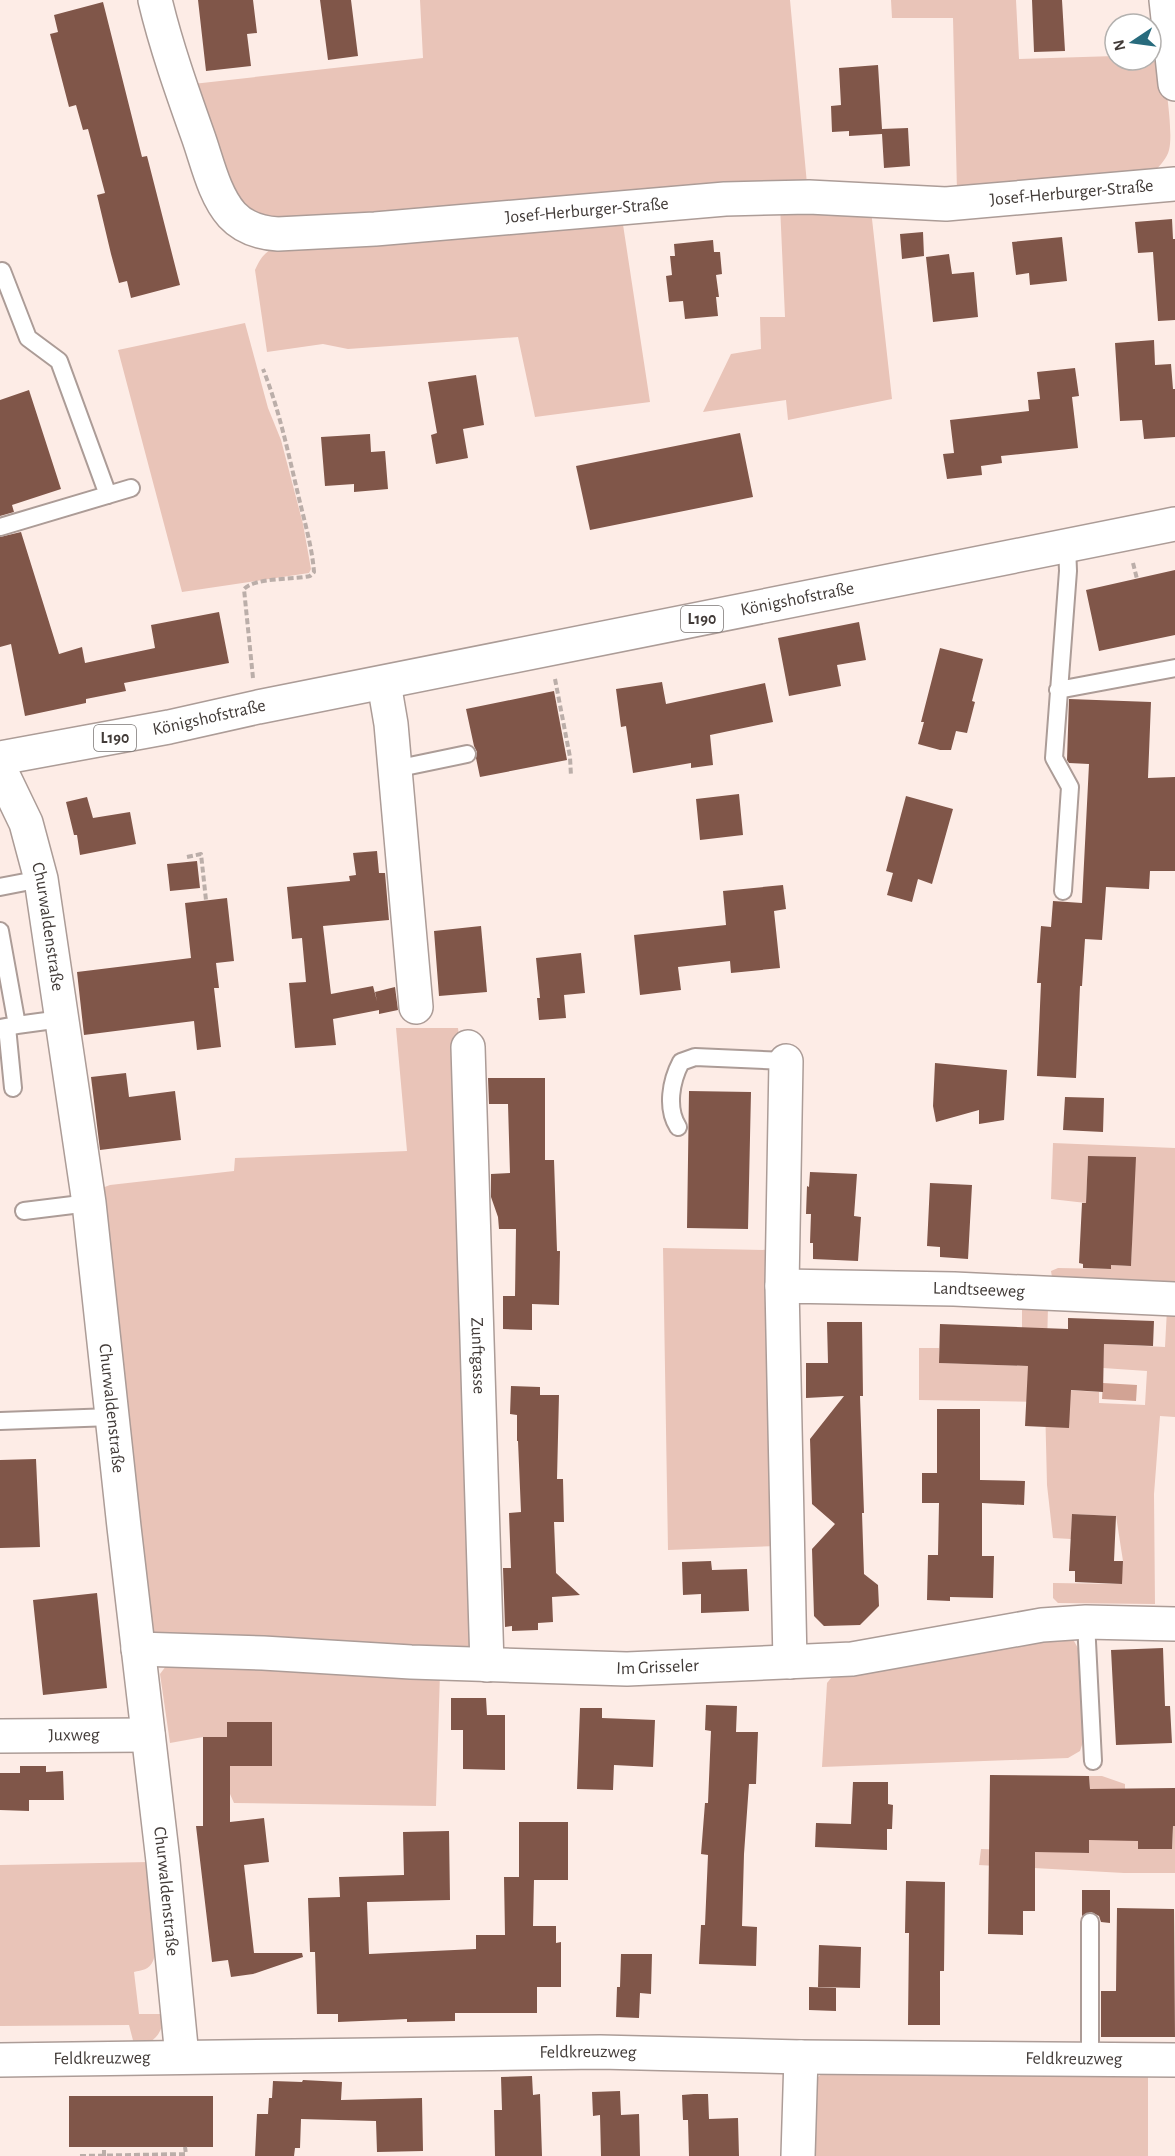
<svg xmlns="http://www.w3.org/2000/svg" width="1175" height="2156" font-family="'Alegreya Sans',sans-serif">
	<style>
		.green { fill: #e9c4b8 }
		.water { fill: #d2a394 }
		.building { fill: #805649 }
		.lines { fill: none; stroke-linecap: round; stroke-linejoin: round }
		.lane-casing { stroke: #ac9c97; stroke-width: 20 }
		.street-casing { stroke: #ac9c97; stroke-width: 36 }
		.primary-casing { stroke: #ac9c97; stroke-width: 36 }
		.path { stroke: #bbaea9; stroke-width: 4; stroke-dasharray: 6 3; stroke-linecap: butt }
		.lane { stroke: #fff; stroke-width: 16 }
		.street { stroke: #fff; stroke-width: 33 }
		.primary { stroke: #fff; stroke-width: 33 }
		.labels { text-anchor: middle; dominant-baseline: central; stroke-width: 6; stroke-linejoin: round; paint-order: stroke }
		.shield { fill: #fff; stroke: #7b7674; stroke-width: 1.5 }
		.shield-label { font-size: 16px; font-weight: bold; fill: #423b38 }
		.street-label { font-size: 18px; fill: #423b38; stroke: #fff }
	</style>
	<rect width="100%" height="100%" fill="#fdece6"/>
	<path class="green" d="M420,0H790L807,184L374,218H266L251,210L236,196L193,84L423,58Z
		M891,0H1016L1019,59L1115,56V60H1151V54H1162C1164,76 1174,131 1169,150C1167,158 1161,164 1156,170L957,192L953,18H892Z
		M780,205L871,210L892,399L788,420L786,400L703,412L731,354L761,349L760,317H785Z
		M622,218L650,402L535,417L518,337L348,349L323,344L267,352L255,270C260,259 264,252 276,247Z
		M245,323L268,408L281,440L303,524L311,569L309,573L182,592L118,350Z
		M396,1028H458L460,1045L474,1651L157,1636L153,1631L148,1613L102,1188L110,1185L234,1171L235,1158L407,1151Z
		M1053,1143L1175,1148V1286L1052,1277L1051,1271L1058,1268L1110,1269L1111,1265L1131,1266L1135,1160L1115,1157L1088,1156L1086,1203L1051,1199Z
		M663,1248L770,1250L777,1546L668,1550Z
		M1022,1306L1048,1307L1047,1345L1066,1390L1099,1392V1403L1145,1405L1147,1371L1103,1368L1104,1344L1165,1347L1167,1309H1175V1417L1160,1416L1154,1494L1155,1604L1058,1603L1053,1598V1583L1121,1584L1123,1561L1116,1516L1072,1514L1071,1539L1053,1538L1047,1485L1045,1402L919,1400V1348H939V1363L1028,1366L1022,1327Z
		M1063,1634L1074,1641L1080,1652L1084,1739L1080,1751L1068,1758L822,1767L827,1683L835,1673Z
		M166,1666L440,1672L436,1806L234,1803L230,1794V1766H272V1722H228L227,1737H203L170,1743L160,1674Z
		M1089,1776H1102L1125,1784V1830H1138L1139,1849H1172L1173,1826H1175V1873H1124L979,1865L981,1849L1089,1853V1840L1100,1789H1090Z
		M149,1862C151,1884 161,1943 153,1961C149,1970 142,1970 134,1972L139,2014H164C163,2034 154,2043 135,2048L129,2025L0,2026V1865Z
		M1148,2070V2156H809L812,2087L818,2077L825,2071Z"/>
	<path class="water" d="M1103,1383L1137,1385L1136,1401L1102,1399Z"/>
	<path class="building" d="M198,0H253L257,33L247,34L251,66L206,71Z
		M320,0H351L358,56L328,60Z
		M1032,0H1062L1065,51L1034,52Z
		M103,2L142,157L147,156L180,285L131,298L127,281L119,283L111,254L97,195L105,193L88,129L83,130L76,105L69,107L50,34L58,32L54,15Z
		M878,65L882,129L908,128L910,166L884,168L882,134L849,136V131L832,132L831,106L841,105L839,68Z
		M1172,219L1173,239H1175V320L1158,321L1153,252L1138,253L1135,222Z
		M923,232L924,256L902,259L900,234Z
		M1062,237L1067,281L1030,285L1029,273L1016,275L1012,242Z
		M713,240L714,252H720L722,274L716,275L719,297H716L718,316L685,319L683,301L669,302L666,276L672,275L670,256H675L674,244Z
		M949,254L952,274L974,272L978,317L933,322L926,257Z
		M1154,340L1155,365L1171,364L1173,389H1175V437L1144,439L1142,420L1120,421L1115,343Z
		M1075,368L1079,396L1072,397L1078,448L1001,456L1002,463L981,466L982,475L947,479L943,454L954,453L950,420L1029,411L1028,400L1040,399L1037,372Z
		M476,375L484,425L463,429L468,458L436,464L431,435L437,433L428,382Z
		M29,390L61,489L12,505L14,512L0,516V400Z
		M740,433L753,497L590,530L576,466Z
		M370,434L371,452L385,451L388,489L354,492V484L325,486L321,437Z
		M21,532L59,654L82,647L85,663L155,648L151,625L219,612L229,663L124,683L126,691L86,699V703L25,716L11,644L0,647V537Z
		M1175,570V635L1099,651L1086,590Z
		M859,622L866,660L837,665L841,686L789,696L778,638Z
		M940,648L983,659L972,701L975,702L967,733L956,731L951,750H940L918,744L924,722H921Z
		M662,682L666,704L765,683L773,722L710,735L713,765L691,768V763L633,773L626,726L621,727L616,689Z
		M554,691L567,760L480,777L476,758L477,752L474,746L466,709Z
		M1069,699L1151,702L1148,778L1175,777V871H1150L1149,889L1106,887L1102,940L1085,939L1082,986H1080L1076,1078L1037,1076L1041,983H1037L1041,926L1051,927L1053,901L1082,903L1089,764L1069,763L1067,760Z
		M739,794L743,835L700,840L696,799Z
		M906,796L953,809L932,884L918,879L912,902L887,895L893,873L886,871Z
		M87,797L93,818L130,812L136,844L80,855L77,835H74L66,802Z
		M377,851L379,873H385L389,920L323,926L331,994L373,986L377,1001L375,992L395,987L398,1010L379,1014V1010L333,1019L336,1045L295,1048L289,983L306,982L302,938L292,939L287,887L350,881L349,876L356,875L353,853Z
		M197,861L200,888L170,891L167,864Z
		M783,885L786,909L774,911L780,968L731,973L730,961L678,967L681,990L640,995L634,935L726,925L723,891Z
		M227,898L234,961L216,963L219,988H214L221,1047L197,1050L194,1021L84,1035L77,972L191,958L185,903Z
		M481,926L487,992L439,996L434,931Z
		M581,953L585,993L564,995L566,1018L539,1020L537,998H540L536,958Z
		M935,1063L1007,1070L1004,1120L979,1124V1110L936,1122L933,1106Z
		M126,1073L129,1097L175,1091L181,1140L100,1150L91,1077Z
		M488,1078H545V1160H554L557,1251H560L559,1305L532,1304V1330L503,1329V1296H515L516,1229H499L498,1217L491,1197V1174L510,1173L508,1104H489Z
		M689,1091L751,1092L748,1229L687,1228Z
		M1065,1097L1104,1098L1103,1132L1063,1130Z
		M1088,1156L1136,1157L1131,1266L1111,1265V1269L1083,1268V1264L1079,1263L1082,1203H1086Z
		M810,1172L857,1174L854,1216L861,1217L858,1261L813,1259V1243H810L811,1214H806L807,1186L809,1187Z
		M930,1183L972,1185L968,1259L940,1257V1247L927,1246Z
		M1068,1318L1154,1321L1153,1346L1104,1344L1103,1392L1071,1390L1069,1428L1025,1426L1028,1366L939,1363L940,1324L1068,1329Z
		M827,1322H862L863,1396H860L864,1513H862L864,1574L878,1585L879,1606L860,1625L824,1626L814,1616L812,1549L835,1524L812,1504L810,1439L844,1396L806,1398V1363H828Z
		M511,1386L540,1387V1395H559L557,1479H563L564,1522H554L556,1573L580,1595L552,1597L553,1622L538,1623V1630L512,1631V1626L505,1627L503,1568H511L509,1513L521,1512L518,1441H517V1415L510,1414Z
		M937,1409H980V1480L1025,1481L1024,1505L982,1503V1556H994L993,1598L950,1597V1601L927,1600L928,1555H938L939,1503H922V1473H937Z
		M36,1459L40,1547L0,1548V1460Z
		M1072,1514L1116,1516L1114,1561H1123L1122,1584L1075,1582V1571H1069Z
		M711,1561L712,1570L747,1569L749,1611L701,1613V1594L683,1595L682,1562Z
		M97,1593L107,1688L43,1695L33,1600Z
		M1163,1648L1165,1706H1170L1172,1743L1116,1745L1111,1650Z
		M451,1698H486L487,1715H505V1770L463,1769V1730H451Z
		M706,1705L737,1706L736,1732H758L756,1784H749L744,1854L742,1926L757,1927L756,1966L699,1964L701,1925H705L708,1855L701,1854L705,1803H708L711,1731L705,1730Z
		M580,1708H602V1718L655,1720L653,1767L614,1765L613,1790L577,1789Z
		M227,1722H272V1766H230V1822L264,1818L269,1862L244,1865L254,1953H302L303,1957L253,1974L231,1977L228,1960L212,1962L196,1826H203V1737H227Z
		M20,1766H46V1772L63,1771L64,1800H29V1811L0,1810V1773H20Z
		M990,1775L1089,1776L1090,1789L1175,1788V1826H1173L1172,1849H1138V1841L1089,1840V1853L1035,1852V1911H1023V1935L988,1934Z
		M853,1782H888V1804L893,1805L892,1829H887V1850L815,1847L816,1823L851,1824Z
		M519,1822H568V1880H534L533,1926H556V1943L561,1942V1987H537V2013H455V2021L407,2022V2019L338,2022V2014H317L315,1952H310L308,1898L340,1897L339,1877L404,1875L403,1832L449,1831L450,1900L367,1902L369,1954L476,1949V1935H505L504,1877H519Z
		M906,1881L945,1882L944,1971H940V2025H908L909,1933H905Z
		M1082,1890H1110V1923L1101,1922L1099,1916L1091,1912L1082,1916Z
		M1117,1908L1174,1909L1175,2037H1101V1991H1116Z
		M819,1945L861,1947L860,1988L818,1987Z
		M621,1954H652L651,1994L640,1993L639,2018L616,2017L617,1987H620Z
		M809,1987L836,1988V2011L809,2010Z
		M532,2076L533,2095L540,2094L542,2156H495L494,2110H502L501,2077Z
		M303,2080L342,2082L341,2100L422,2098L423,2151L377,2152L376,2121L301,2119L300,2148H295L294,2156H255L257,2114H268L269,2098H272L273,2081L302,2082Z
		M620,2091L621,2115L639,2114L640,2156H601L600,2115L593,2116L592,2092Z
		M694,2094H708L709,2119L738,2118L739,2156H689L688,2120H683L682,2095Z
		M69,2096H213V2147H69Z"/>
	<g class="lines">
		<g class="lane-casing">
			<path id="lane" d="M2,271L28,338L59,361L108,495
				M0,527L131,488
				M1058,690L1175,668
				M395,769L467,754
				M0,887L41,879
				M1063,891L1070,787L1054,758L1068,571L1067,545
				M0,931L17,1025L0,1028
				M17,1025L61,1019
				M7,1027L13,1088
				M678,1127C666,1108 671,1081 681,1062L695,1057L786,1061
				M24,1211L89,1203
				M0,1421L112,1417
				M1086,1622L1093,1761
				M1090,2060V1922"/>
		</g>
		<g class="street-casing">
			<g id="street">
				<path id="s1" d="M155,0C166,46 182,91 198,136C207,161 214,195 232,215C244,228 261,233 278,234L375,229L725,199L809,197L946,204L1175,184"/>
				<path d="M1166,0L1175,84"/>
				<path d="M384,683L391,724L416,1007"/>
				<path id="s2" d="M0,769L26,823L41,879L89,1203L124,1527L163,1861L182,2057"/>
				<path id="s3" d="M468,1047L487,1665"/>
				<path d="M782,1286L786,1061"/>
				<path id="s4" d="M138,1649L263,1653L411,1662L627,1669L852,1659L1042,1625L1086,1622L1175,1624"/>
				<path id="s5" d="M790,1662L782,1286L954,1289L1175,1299"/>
				<path id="s6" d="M0,1736L148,1735"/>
				<path id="s7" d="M0,2060L600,2052L801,2057L1175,2060"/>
				<path d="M798,2156L801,2057"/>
			</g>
		</g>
		<g class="primary-casing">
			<g id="primary">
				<path id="s8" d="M0,758L169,727L258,707L1175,524"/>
			</g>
		</g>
		<path class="path" d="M1133,563L1137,579
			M253,678L244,589C256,577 293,580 310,576L314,572C312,546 304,520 298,494C288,452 279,409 263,369
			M555,679L570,757L571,776
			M187,857L201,854L206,900
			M80,2156L186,2154L185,2147
			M104,2156V2147"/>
		<use href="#lane" class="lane"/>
		<use href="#street" class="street"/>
		<use href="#primary" class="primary"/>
	</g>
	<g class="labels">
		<g class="shield">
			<rect x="681" y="606" width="42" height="26" rx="4.5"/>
			<rect x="94" y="725" width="42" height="26" rx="4.5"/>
		</g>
		<g class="shield-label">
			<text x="702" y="619">L190</text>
			<text x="115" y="738">L190</text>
		</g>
		<g class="street-label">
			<text stroke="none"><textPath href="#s1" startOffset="1076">Josef-Herburger-Straße</textPath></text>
			<text stroke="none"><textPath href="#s1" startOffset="590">Josef-Herburger-Straße</textPath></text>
			<text stroke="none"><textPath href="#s8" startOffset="813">Königshofstraße</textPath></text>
			<text stroke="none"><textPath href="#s8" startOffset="213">Königshofstraße</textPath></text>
			<text stroke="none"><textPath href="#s2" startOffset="166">Churwaldenstraße</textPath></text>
			<text stroke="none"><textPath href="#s5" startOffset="573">Landtseeweg</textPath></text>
			<text stroke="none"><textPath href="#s3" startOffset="309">Zunftgasse</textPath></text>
			<text stroke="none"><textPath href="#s2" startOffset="652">Churwaldenstraße</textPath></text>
			<text stroke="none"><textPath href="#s4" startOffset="520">Im Grisseler</textPath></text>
			<text stroke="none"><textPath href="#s6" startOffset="74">Juxweg</textPath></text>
			<text stroke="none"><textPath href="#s2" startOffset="1138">Churwaldenstraße</textPath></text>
			<text stroke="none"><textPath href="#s7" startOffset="588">Feldkreuzweg</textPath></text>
			<text stroke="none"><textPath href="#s7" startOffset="102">Feldkreuzweg</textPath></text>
			<text stroke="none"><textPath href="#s7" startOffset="1074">Feldkreuzweg</textPath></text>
		</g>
	</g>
	<g transform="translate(1133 42) rotate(257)"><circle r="28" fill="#ffffff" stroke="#b3b1af" stroke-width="1.5"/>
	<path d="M0-4.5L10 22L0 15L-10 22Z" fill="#286b7d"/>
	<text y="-9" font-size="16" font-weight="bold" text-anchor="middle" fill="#423b38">N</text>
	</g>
</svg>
